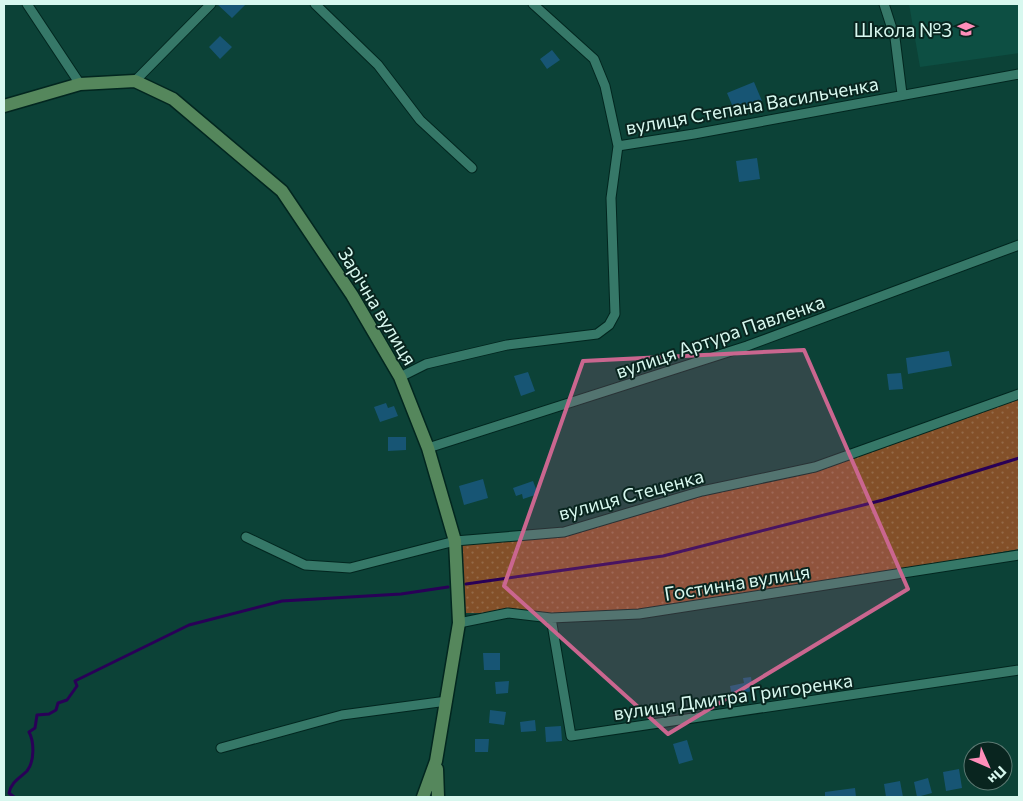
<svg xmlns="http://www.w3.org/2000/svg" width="1023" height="801" font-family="Commissioner,sans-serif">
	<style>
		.built { fill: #0d4f43 }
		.grass { fill: url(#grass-dots) }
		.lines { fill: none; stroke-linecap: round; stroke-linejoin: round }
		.stream { stroke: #290057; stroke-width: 3 }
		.building { fill: #175574 }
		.street-casing { stroke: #02261f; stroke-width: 11 }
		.secondary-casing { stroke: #02261f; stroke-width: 15 }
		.street { stroke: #367868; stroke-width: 9 }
		.secondary { stroke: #55875c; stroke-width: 12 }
		.marked { fill: #ca668f; fill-opacity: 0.2; stroke: #ca668f; stroke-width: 4; stroke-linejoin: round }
		.labels { text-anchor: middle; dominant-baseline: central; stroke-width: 4; stroke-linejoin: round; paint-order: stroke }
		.poi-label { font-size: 19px; fill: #d8f8ef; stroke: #09251f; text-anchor: end }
		.street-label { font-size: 19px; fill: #d8f8ef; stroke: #09251f }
	</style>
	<defs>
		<pattern id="grass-dots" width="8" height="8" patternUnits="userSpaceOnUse" patternTransform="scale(1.25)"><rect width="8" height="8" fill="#835029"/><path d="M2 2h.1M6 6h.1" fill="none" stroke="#946a48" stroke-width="1.8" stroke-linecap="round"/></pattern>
	</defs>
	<rect width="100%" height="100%" fill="#0c4237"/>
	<path class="built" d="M909,4H1019V53L920,67Z"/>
	<path class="grass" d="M1019,394V549L639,614L459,613L455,541L564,532L702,491L815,467Z"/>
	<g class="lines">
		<path class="stream" d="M466,584L663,556L883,500L1019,458
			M14,797L9,793C11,782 20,778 27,771C35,761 34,741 29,732L35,728L37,715L49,714L56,710L58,703L67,700L77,686L75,681L189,625L282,601L401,594L448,587"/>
	</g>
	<path class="building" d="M217,4H246L232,18Z
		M220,36L232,47L220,59L209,47Z
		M552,50L560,60L547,69L540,59Z
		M754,82L762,101L735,112L727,93Z
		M757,158L760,179L739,182L736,161Z
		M949,351L952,366L908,374L906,358Z
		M528,372L535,391L521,396L514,376Z
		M901,373L903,389L889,390L887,374Z
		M386,403L388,408L394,406L398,416L380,422L374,407Z
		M388,437H406V450L388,451Z
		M483,479L488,498L464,505L459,486Z
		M533,481L538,494L523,499L522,494L516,496L513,488Z
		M483,653H500V670H484Z
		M751,677L753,691L747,692L749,700L733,702L730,686L744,683L743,678Z
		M509,681L508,693L496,694L495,682Z
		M490,710L506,712L504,725L489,723Z
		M535,720L536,731L521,732L520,722Z
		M561,726L562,741L546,742L545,727Z
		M475,739H489L488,752H475Z
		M687,740L693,760L679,764L673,744Z
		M959,769L962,788L946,791L943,772Z
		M928,778L932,793L917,797L914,782Z
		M900,781L903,797H886L884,784Z
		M855,788L856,797H825V792Z"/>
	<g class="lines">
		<g class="street-casing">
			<path id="street" d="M27,4L80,84
				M315,4L378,65L420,120L472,168
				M533,4L594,59L605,86L618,146
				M884,4L895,38L902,94
				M135,81L211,4
				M400,377L426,364L507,345L597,334L609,325L615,314L611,198L618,146L694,134L1019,74
				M428,448L747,346L1019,245
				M246,537L305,565L350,568L455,541L564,532L702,491L815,467L1019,394
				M551,618L571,736L1019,670
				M459,623L508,613L551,618L639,614L1019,555
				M221,748L342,715L447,701"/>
		</g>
		<g class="secondary-casing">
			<path id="secondary" d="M4,106L80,84L135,81L173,99L282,191L352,295L400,377L428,448L455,541L459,623L436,761L423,797
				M437,769L438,797"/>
		</g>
		<use href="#street" class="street"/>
		<use href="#secondary" class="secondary"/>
	</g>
	<path class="marked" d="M804,350L908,589L668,734L504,586L583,361Z"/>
	<defs>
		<g id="school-bare" transform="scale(1.35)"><path d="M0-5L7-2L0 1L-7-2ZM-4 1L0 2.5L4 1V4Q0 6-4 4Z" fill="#ff8eba" stroke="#09251f" stroke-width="2.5" paint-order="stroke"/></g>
	</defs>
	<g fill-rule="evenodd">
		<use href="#school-bare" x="966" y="29"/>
	</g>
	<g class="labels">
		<g class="poi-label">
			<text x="952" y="29">Школа №3</text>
		</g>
		<g class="street-label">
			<text transform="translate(752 105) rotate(-10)">вулиця Степана Васильченка</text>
			<text transform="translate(378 306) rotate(59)">Зарічна вулиця</text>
			<text transform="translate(720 336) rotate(-19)">вулиця Артура Павленка</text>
			<text transform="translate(631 494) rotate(-15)">вулиця Стеценка</text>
			<text transform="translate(737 582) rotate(-9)">Гостинна вулиця</text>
			<text transform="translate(733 696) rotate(-8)">вулиця Дмитра Григоренка</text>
		</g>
	</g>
	<rect width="1023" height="801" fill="none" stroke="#d8f8ef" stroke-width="10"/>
	<g transform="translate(988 766) rotate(135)"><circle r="24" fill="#09251f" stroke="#5c7972"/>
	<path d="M0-4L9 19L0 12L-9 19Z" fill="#ff8eba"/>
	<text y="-8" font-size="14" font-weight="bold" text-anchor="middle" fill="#d8f8ef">Пн</text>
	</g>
</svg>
